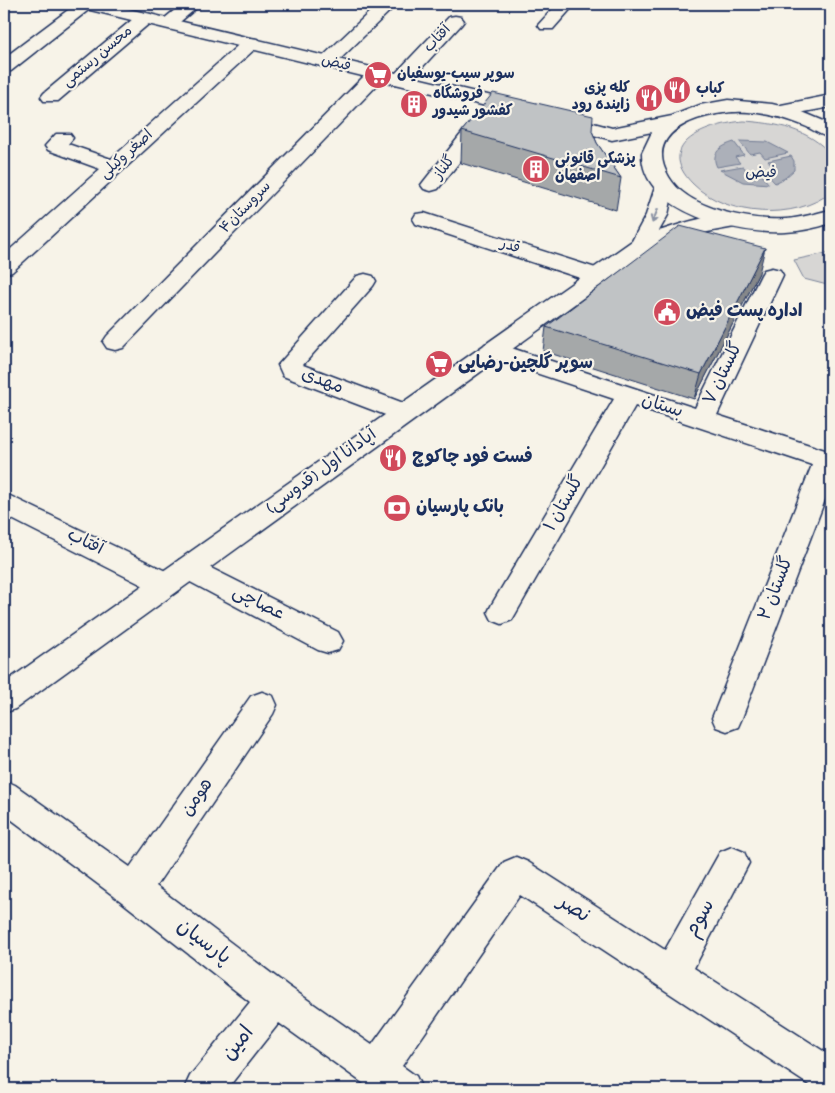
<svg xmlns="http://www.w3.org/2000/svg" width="835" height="1093" font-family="Dekko,'Playpen Sans Arabic',sans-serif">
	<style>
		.green { fill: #d7d6d4; stroke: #798299 }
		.water { fill: #acb0b9; stroke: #727c95 }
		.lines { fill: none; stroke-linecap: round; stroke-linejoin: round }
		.street-casing { stroke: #1b2f5e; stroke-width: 3 }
		.secondary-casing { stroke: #1b2f5e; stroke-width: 3 }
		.primary-casing { stroke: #1b2f5e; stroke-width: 3 }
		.street { fill: #f7f3e8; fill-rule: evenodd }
		.secondary { fill: #f7f3e8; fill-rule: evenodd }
		.primary { fill: #f7f3e8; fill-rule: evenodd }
		.wall { fill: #a5a8a9; stroke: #1b2f5e }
		.shaded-wall { fill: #86888a; stroke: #1b2f5e }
		.building { fill: #c0c3c5; stroke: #1b2f5e }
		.oneway { stroke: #8991a3 }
		.labels { text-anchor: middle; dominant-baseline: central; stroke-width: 4.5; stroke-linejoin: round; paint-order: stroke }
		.far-street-label { font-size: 15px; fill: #1b2f5e; stroke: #f7f3e8 }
		.far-poi-label { font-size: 15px; font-weight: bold; fill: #1b2f5e; stroke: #f7f3e8; text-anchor: start }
		.far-neighbourhood-label { font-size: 16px; fill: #1b2f5e; stroke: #f7f3e8 }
		.poi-label { font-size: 18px; font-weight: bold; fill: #1b2f5e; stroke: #f7f3e8; text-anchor: start }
		.street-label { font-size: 18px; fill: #1b2f5e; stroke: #f7f3e8 }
		.near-street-label { font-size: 21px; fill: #1b2f5e; stroke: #f7f3e8 }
	</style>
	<rect width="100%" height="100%" fill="#f7f3e8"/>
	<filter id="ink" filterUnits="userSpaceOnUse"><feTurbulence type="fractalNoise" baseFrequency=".02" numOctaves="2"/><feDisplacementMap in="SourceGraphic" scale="10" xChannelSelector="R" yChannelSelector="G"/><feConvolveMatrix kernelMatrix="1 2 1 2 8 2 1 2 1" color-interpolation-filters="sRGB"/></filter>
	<g filter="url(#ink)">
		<path class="green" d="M744,121C775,123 810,129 831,155V192C796,221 726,217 693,184C652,143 710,124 744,121Z
			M831,252V286L804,279L794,260Z"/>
		<path class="water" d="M739,141L767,142L788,153L765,158L760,152L750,154Z
			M734,142L744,155L735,157L740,163L717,167C710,153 721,146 734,142Z
			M791,156L794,161V170L785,178L775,183L762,169L773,167L768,161Z
			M743,166L748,172L757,170L769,184L743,182L720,170Z"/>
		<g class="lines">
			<g class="street-casing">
				<path id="street" d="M76,4H96L11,71L4,72V58Z
					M182,4H201L174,27H162L159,23Z
					M378,4H397L333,66H321L318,62L321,58Z
					M557,4H575L553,29H541L538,25Z
					M145,13L151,14L154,18L151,22L58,101H44L41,97L44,93L139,14Z
					M455,16L461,17L464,21L461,25L407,84H393L391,80L393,76L449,17Z
					M251,38L257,39L260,43L257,47L12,272L4,274V255L100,169L48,150L45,146L56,134H70L73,138L68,144L111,159L245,39Z
					M377,68L384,70L386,74L384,78L123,348L115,350L107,348L103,342L107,336L370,70Z
					M484,112L491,114L494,118L491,122L438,189L431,191L424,189L421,185L424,181L477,114Z
					M424,213L605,271L608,276L605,281L597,283L589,281L416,224L413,219L416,214Z
					M772,268L780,270L783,275L717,415L831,452V484L742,718L738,727L727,731L716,727L712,718L812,465L635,406L512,620L502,624L492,620L488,612L492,604L614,399L485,356L481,350L485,344L493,342L695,408L761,275L764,270Z
					M365,274L373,276L376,281L373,286L303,365L414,407L417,413L414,419L405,422L396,419L283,376L278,365L357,276Z
					M4,493L176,576L180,584L176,592L166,595L156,592L4,515Z
					M189,557L338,632L343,641L338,650L328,653L318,650L179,576L175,568L179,560Z
					M262,692L273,696L277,705L273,714L156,886L288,986L372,1045L504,862L516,857L528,862L665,950L720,852L732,847L744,852L749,863L694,968L831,1056V1089H815L520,895L402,1066L416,1076L422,1089H371L279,1023L227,1089H184L190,1076L250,1002L122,902L4,814V780L15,785L130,867L251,696Z"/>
			</g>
			<g class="secondary-casing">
				<path id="secondary" d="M831,95V107L778,117L771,115L768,111L771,107Z
					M664,179L671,181L674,185L668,215L659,231C680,224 718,211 740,216L743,221L740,226L691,235L649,250L15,709L4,713V683L632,241L646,215L657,181Z"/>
			</g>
			<g class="primary-casing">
				<path id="primary" d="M80,4H108L496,97L612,128L672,116L700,105L728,100L772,104L800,111L831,124V138C822,136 815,131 807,127C789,119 768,113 748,112C713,110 639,126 669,177C688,210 752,221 786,219C802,218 816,213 831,210V223C816,228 802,231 786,232C740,235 641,213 642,153L652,132L612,140L490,107L82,8Z"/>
			</g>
			<use href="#street" class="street"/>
			<use href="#secondary" class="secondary"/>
			<use href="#primary" class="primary"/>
		</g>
		<path class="wall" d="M462,131H592L597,143L621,178L616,210L461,163Z
			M759,273L694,399L543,351L546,327Z"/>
		<path class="shaded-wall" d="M765,248L759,273L694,399L701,374Z"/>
		<path class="building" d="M493,93L593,116L592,131L597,143L621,178L462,131Z
			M680,226L765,248L701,374L546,327Z"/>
		<defs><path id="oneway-shaft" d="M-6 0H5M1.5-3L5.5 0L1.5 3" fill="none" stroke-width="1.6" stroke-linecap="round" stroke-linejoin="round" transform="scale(1.25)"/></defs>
		<use class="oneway" href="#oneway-shaft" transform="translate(655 216) rotate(112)"/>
	</g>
	<defs>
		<g id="supermarket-disc" transform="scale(1.4375)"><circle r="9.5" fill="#d1495b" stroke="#f7f3e8"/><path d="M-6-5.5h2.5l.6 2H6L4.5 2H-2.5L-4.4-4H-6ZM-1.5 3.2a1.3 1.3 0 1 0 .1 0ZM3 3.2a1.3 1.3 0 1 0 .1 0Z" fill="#fff"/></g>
		<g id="restaurant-disc" transform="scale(1.4375)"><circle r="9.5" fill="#d1495b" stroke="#f7f3e8"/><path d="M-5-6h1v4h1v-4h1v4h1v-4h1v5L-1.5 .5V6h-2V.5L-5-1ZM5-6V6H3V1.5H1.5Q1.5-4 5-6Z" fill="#fff"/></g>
		<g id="building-disc" transform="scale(1.4375)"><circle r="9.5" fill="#d1495b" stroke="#f7f3e8"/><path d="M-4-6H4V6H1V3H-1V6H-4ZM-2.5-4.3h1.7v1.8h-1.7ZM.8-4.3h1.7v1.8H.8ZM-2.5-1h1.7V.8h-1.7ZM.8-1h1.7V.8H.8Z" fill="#fff"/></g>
		<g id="civic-disc" transform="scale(1.4375)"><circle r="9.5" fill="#d1495b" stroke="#f7f3e8"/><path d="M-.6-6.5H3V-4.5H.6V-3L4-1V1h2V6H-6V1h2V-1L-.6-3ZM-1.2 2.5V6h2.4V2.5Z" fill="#fff"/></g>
		<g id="bank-disc" transform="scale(1.4375)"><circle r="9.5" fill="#d1495b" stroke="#f7f3e8"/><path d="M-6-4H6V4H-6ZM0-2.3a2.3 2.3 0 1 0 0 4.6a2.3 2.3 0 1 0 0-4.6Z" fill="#fff"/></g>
	</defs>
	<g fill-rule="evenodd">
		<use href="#supermarket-disc" x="378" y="75"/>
		<use href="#restaurant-disc" x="677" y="90"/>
		<use href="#restaurant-disc" x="649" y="98"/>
		<use href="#building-disc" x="414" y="104"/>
		<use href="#building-disc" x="536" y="169"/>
		<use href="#civic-disc" x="667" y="312"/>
		<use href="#supermarket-disc" x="439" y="364"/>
		<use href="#restaurant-disc" x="393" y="458"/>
		<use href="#bank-disc" x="397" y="508"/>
	</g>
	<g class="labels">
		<g class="far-street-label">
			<text transform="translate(438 39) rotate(-47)">آفتاب</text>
			<text transform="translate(98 57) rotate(-40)">محسن رستمی</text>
			<text transform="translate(336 64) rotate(14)">فیض</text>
			<text transform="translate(127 155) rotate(-42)">اصغر وکیلی</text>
			<text transform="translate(445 168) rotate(-52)">گلناز</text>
			<text transform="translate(246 208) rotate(-46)">سروستان۴</text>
			<text transform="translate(510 247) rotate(18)">قدر</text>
		</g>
		<g class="far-poi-label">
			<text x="397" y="75">سوپر سیب-یوسفیان</text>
			<text x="630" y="89" text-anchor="end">کله پزی<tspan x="630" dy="17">زاینده رود</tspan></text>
			<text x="696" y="90">کباب</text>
			<text x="433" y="95">فروشگاه<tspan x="433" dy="17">کفشور شیدور</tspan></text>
			<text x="555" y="160">پزشکی قانونی<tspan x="555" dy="17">اصفهان</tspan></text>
		</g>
		<g class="far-neighbourhood-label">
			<text x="761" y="173">فیض</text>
		</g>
		<g class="poi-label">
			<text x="686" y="312">اداره پست فیض</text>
			<text x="458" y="364">سوپر گلچین-رضایی</text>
			<text x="412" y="458">فست فود چاکوچ</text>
			<text x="416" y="508">بانک پارسیان</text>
		</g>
		<g class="street-label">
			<text transform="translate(724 374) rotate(-64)">گلستان ۷</text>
			<text transform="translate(322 382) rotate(21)">مهدی</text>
			<text transform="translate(662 407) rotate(18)">بستان</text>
			<text transform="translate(322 472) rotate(-36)">آپادانا اول (قدوسی)</text>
			<text transform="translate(565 504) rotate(-60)">گلستان ۱</text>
			<text transform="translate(85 543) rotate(26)">آفتاب</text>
			<text transform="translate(777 589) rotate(-69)">گلستان ۲</text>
			<text transform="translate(258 604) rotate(27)">عصاچی</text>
			<text transform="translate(198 798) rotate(-55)">هومن</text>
		</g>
		<g class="near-street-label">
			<text transform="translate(573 910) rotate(33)">نصر</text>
			<text transform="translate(701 919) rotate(-61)">سوم</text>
			<text transform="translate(203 943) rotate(37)">پارسیان</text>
			<text transform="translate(239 1044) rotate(-51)">امین</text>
		</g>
	</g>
	<rect width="835" height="1093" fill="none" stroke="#f7f3e8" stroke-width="20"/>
	<rect x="10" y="10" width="815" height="1073" fill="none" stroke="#1b2f5e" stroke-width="2" filter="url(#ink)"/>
</svg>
